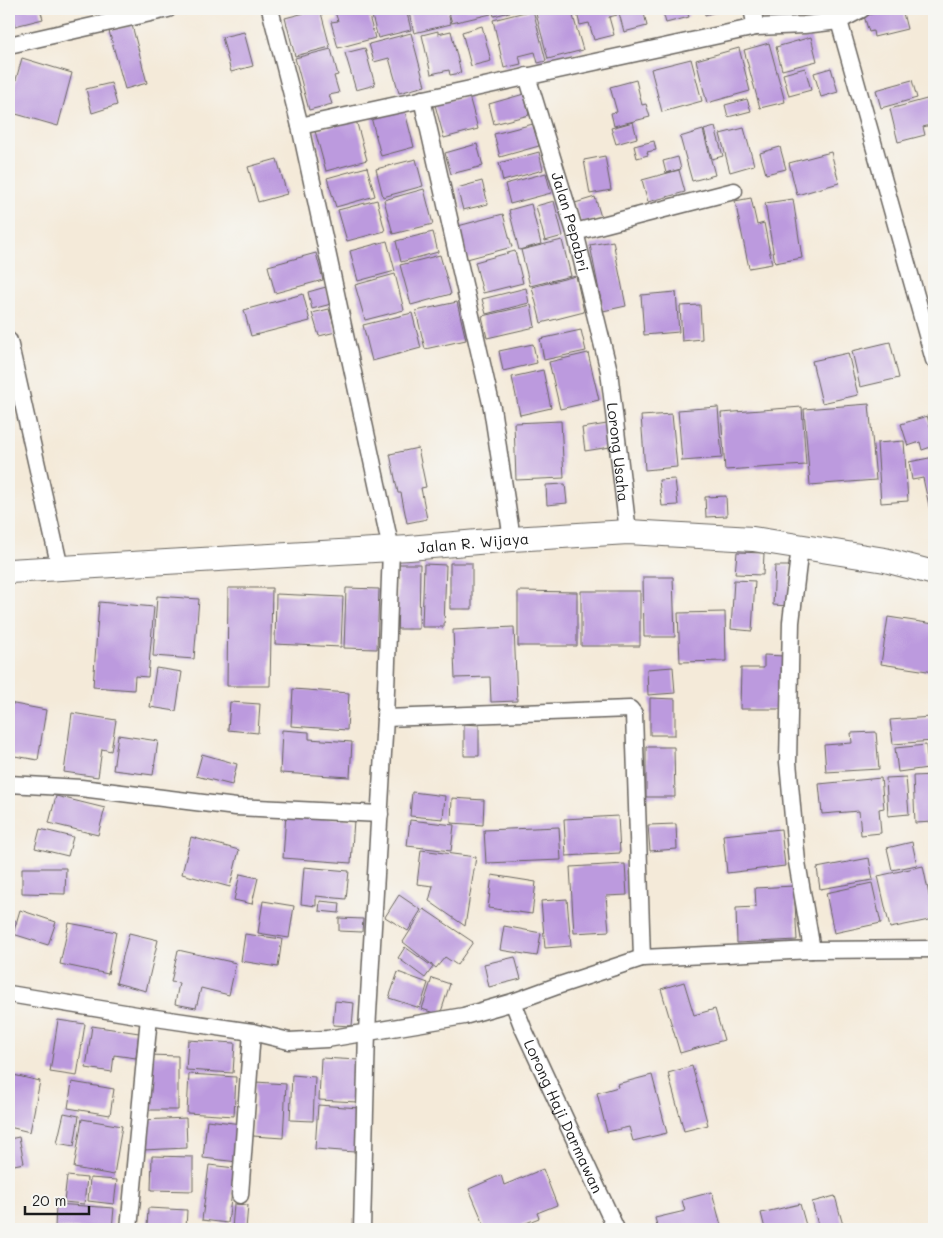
<svg xmlns="http://www.w3.org/2000/svg" width="943" height="1238" font-family="Mali,sans-serif">
	<style>
		.building { fill: #bc9ade }
		.lines { fill: none; stroke-linecap: round; stroke-linejoin: round }
		.street-casing { stroke: #68645e; stroke-width: 19 }
		.secondary-casing { stroke: #68645e; stroke-width: 26 }
		.street { stroke: #fff; stroke-width: 16 }
		.secondary { stroke: #fff; stroke-width: 24 }
		.labels { text-anchor: middle; dominant-baseline: central; stroke-width: 4.5; stroke-linejoin: round; paint-order: stroke }
		.street-label { font-size: 15px; fill: #1c1c1c; stroke: #f6f6f2 }
	</style>
	<rect width="100%" height="100%" fill="#f6f6f2"/>
	<filter id="ink" filterUnits="userSpaceOnUse"><feTurbulence type="fractalNoise" baseFrequency=".02" numOctaves="2"/><feDisplacementMap in="SourceGraphic" scale="10" xChannelSelector="R" yChannelSelector="G"/><feConvolveMatrix kernelMatrix="1 2 1 2 8 2 1 2 1" color-interpolation-filters="sRGB"/></filter>
	<filter id="wash" filterUnits="userSpaceOnUse"><feTurbulence type="fractalNoise" baseFrequency=".0096" numOctaves="4" result="noise"/><feDisplacementMap in="SourceGraphic" scale="20" xChannelSelector="R" yChannelSelector="G"/><feGaussianBlur stdDeviation="1.12" result="paint"/><feColorMatrix in="noise" values="0 0 0 0 0 0 0 0 0 0 0 0 0 0 0 0 0 1.4 0 .05"/><feComposite in="paint" operator="in"/></filter>
	<g filter="url(#wash)">
		<rect width="100%" height="100%" fill="#f4ead9"/>
		<g id="blocks">
			<path class="building" d="M10,9H40L43,19L15,26Z
				M320,9L330,47L295,56L285,18Z
				M334,9H367L375,38L338,48L331,22L338,21Z
				M370,9H406L411,30L378,38Z
				M408,9H447L451,24L414,33Z
				M448,9H490L491,14L452,23Z
				M492,9H521L494,16Z
				M541,9H571L583,50L548,59L535,10Z
				M576,9H615L617,15L609,17L614,35L594,40L589,23L580,25Z
				M618,9H643L647,26L624,32Z
				M662,9H686L689,17L666,23Z
				M704,9H726L705,15Z
				M890,9H902L907,29L874,37L873,31L869,32L864,16Z
				M533,10L546,61L538,63L535,52L519,56L521,64L504,68L493,20Z
				M132,25L147,83L125,89L109,31Z
				M482,26L491,61L471,66L462,32Z
				M438,31V34L451,31L461,73L450,75L449,70L431,74L422,35Z
				M244,32L253,66L231,72L222,37Z
				M411,33L425,86L399,93L389,58L374,62L369,44Z
				M811,37L817,61L782,70L776,47Z
				M769,43L785,102L760,108L744,50Z
				M365,48L375,85L356,90L345,53Z
				M739,48L750,91L707,103L696,60Z
				M331,49L338,75L334,76L339,93L329,95L332,104L309,110L295,58Z
				M22,58L72,73L58,126L9,112V105Z
				M691,59L702,101L662,112L651,69Z
				M805,68L811,90L789,96L783,74Z
				M831,68L838,92L821,97L814,73Z
				M636,80L642,105L646,104L650,117L614,126L611,113L617,112L610,87Z
				M912,80L917,98L881,108L876,90Z
				M111,83L117,105L92,113L86,89Z
				M524,94L529,115L494,124L489,104Z
				M469,96L478,129L444,138L435,105Z
				M934,97V124L923,127L925,135L898,142L890,109Z
				M747,99L751,111L728,117L725,105Z
				M404,108L414,147L381,156L371,117Z
				M356,120L367,160L326,171L315,131Z
				M633,122L637,138L616,144L611,128Z
				M533,124L539,146L500,157L494,134Z
				M715,127L723,156L712,159L704,130Z
				M744,128L754,165L730,172L720,134Z
				M703,130L715,175L692,181L680,137Z
				M654,141L656,150L647,152L648,155L637,158L634,146Z
				M477,144L483,166L451,174L445,153Z
				M780,147L786,169L766,174L760,153Z
				M539,152L543,170L503,181L499,163Z
				M831,152L839,183L797,195L789,163Z
				M605,156L611,190L590,194L584,160Z
				M678,157L681,169L666,173L663,161Z
				M277,159L287,194L258,202L248,167Z
				M416,159L423,186L383,197L376,169Z
				M367,167L375,196L336,207L327,178Z
				M679,170L685,192L648,202L642,180Z
				M546,173L551,193L510,204L505,184Z
				M482,181L488,204L463,210L457,188Z
				M424,189L433,224L393,234L384,200Z
				M595,197L601,217L581,223L575,203Z
				M751,198L757,225L764,223L772,264L749,268L735,201Z
				M793,199L802,258L775,263L765,203Z
				M377,200L385,231L347,241L338,210Z
				M554,201L563,236L545,241L536,206Z
				M531,204L541,244L519,250L509,210Z
				M503,214L512,247L467,259L458,226Z
				M433,232L438,252L401,262L396,241Z
				M562,240L571,276L530,286L521,250Z
				M387,241L395,271L358,281L350,251Z
				M613,241L626,306L603,311L590,245Z
				M515,251L523,283L483,293L475,262Z
				M316,253L323,280L275,293L268,266Z
				M440,255L451,294L411,305L400,265Z
				M395,274L404,310L365,320L355,285Z
				M576,276L584,312L541,323L532,287Z
				M326,287L331,304L312,309L308,292Z
				M526,288L529,303L486,314L482,299Z
				M676,292L679,332L644,335L641,295Z
				M303,294L310,321L251,336L244,310Z
				M457,302L466,340L425,349L416,311Z
				M531,305L535,327L487,338L482,316Z
				M700,305L702,339L682,341L680,306Z
				M329,309L336,332L319,336L312,313Z
				M412,313L421,348L372,361L363,325Z
				M581,330L586,351L544,360L540,339Z
				M890,342L899,378L860,387L852,351Z
				M533,344L537,363L503,371L499,351Z
				M588,353L599,400L560,409L549,362Z
				M848,353L858,395L822,403L812,361Z
				M543,370L551,408L520,415L512,377Z
				M869,404L876,480L810,485L804,409Z
				M718,407L722,458L682,461L678,410Z
				M802,407L806,465L725,470L721,413Z
				M672,414L677,467L645,470L641,416Z
				M927,416L934,439V446L922,450L920,442L908,446L901,424Z
				M561,421L564,478L516,480L514,423Z
				M607,424L610,447L585,451L582,428Z
				M904,441L908,501L881,503L877,443Z
				M418,448L426,487L421,488L427,519L407,523L401,493H398L390,454Z
				M934,457V514L931,515L923,478L912,480L909,462Z
				M675,479L678,505L662,506L659,480Z
				M565,484L567,503L547,505L546,485Z
				M726,496L727,516L706,517L705,497Z
				M737,552L764,553L763,575L735,574Z
				M450,563H472V609H450Z
				M398,564H420L419,629H397Z
				M424,564L446,565L444,627H422Z
				M775,566H790L789,606L773,605Z
				M643,577H673L675,637H644Z
				M734,580L755,581L752,631L731,629Z
				M228,588H272L270,686H227Z
				M346,588L379,589L377,649L344,648Z
				M518,591L577,592V646H518Z
				M581,591H640V646H581Z
				M276,594L343,597L341,647L275,644Z
				M157,596L199,599L194,659L153,656Z
				M99,602L154,607L148,677L135,676L134,690L93,687Z
				M725,612L726,661L680,662L678,613Z
				M888,617L934,624V672L881,664Z
				M514,627L517,701L491,702L490,677L455,678L453,630Z
				M764,655L784,656V709H740L741,668H764Z
				M673,667L675,693L648,695L647,669Z
				M156,668L182,672L176,711L150,707Z
				M293,689L349,693L347,730L291,726Z
				M650,698L675,699V735H650Z
				M230,702L260,704L258,733L228,730Z
				M9,703L46,710L38,760L9,755Z
				M72,713L116,720L111,751L102,749L98,777L64,772Z
				M931,717L933,741L893,744L890,720Z
				M464,724L479,725V756H464Z
				M282,730L309,732V739L352,742L350,777L280,773Z
				M876,732L879,769L826,772L824,745L852,743L851,733Z
				M118,735L158,741L153,775L113,770Z
				M926,745L928,768L898,772L895,748Z
				M646,747H674L675,797H646Z
				M202,754L237,764L232,785L196,776Z
				M934,775V822L915,823L913,776Z
				M906,777L909,814L888,816L886,778Z
				M881,778L884,808L879,809L881,833L861,835L859,811L822,814L819,784Z
				M412,792L445,796L443,819L410,816Z
				M56,796L105,808L98,835L49,823Z
				M452,798L484,800L483,825L451,823Z
				M286,814L354,820L351,863L283,858Z
				M618,816L620,853L566,856L564,819Z
				M410,820L454,825L451,851L407,846Z
				M676,824L677,849L650,851L648,825Z
				M559,827L561,860L486,863L484,830Z
				M40,829L73,837L68,856L35,848Z
				M781,829L785,866L727,873L723,835Z
				M191,837L239,850L230,887L182,874Z
				M912,842L917,865L892,870L887,848Z
				M421,850L476,857L465,926L429,901L433,886L417,884Z
				M869,858L873,880L820,889L817,868Z
				M625,864L627,895L606,896L609,931L574,933L570,867Z
				M923,866L934,919L890,928L878,876Z
				M304,867L349,871L346,899L316,896V906L301,904Z
				M22,868H66L65,894L22,893Z
				M240,874L258,878L252,904L234,900Z
				M492,875L536,882L532,914L488,908Z
				M872,883L881,923L834,933L826,893Z
				M794,886L797,940L737,943L736,908L756,907L755,888Z
				M399,895L421,910L408,931L385,917Z
				M567,899L571,946L545,948L541,901Z
				M263,901L294,906L289,938L258,933Z
				M320,901L340,903L339,913L319,911Z
				M424,909L473,942L457,965L445,957L436,968L403,942Z
				M20,910L56,922L48,945L13,934Z
				M9,918L15,920L9,941Z
				M339,918L363,919L362,932L339,931Z
				M69,923L116,932L108,974L60,964Z
				M504,926L541,933L537,956L500,950Z
				M129,933L158,940L146,991L116,983Z
				M245,934L282,939L278,967L241,961Z
				M405,947L433,967L425,978L398,958Z
				M178,950L236,963L229,995L201,988L196,1008L175,1004L179,983L171,982Z
				M515,957L521,979L489,987L484,964Z
				M398,972L428,983L420,1008L389,998Z
				M432,978L450,984L440,1015L422,1009Z
				M684,982L694,1015L715,1009L724,1040L680,1053L661,989Z
				M335,1001L354,1003L352,1026L333,1025Z
				M58,1020L85,1024L77,1076L50,1072Z
				M92,1026L139,1033L136,1058L114,1055L112,1072L86,1068Z
				M188,1040L235,1043L233,1073L186,1070Z
				M150,1055L178,1056V1110H149Z
				M321,1058L359,1060L357,1102L319,1100Z
				M692,1066L708,1125L684,1131L668,1073Z
				M9,1074L40,1081L30,1132L9,1127Z
				M189,1074L236,1077L234,1116L187,1113Z
				M292,1075L315,1077L313,1121L290,1120Z
				M652,1075L667,1133L633,1141L629,1127L607,1132L597,1093L618,1087L617,1084Z
				M72,1082L114,1089L110,1115L68,1108Z
				M256,1082L286,1084L283,1138L253,1136Z
				M318,1105L359,1108L355,1152L315,1149Z
				M64,1113L79,1116L74,1146L57,1143Z
				M186,1118L187,1148L143,1150L142,1120Z
				M82,1119L122,1126L114,1175L74,1168Z
				M207,1120L242,1124L238,1162L203,1158Z
				M19,1137L24,1163L9,1166V1139Z
				M152,1156L193,1157V1191L151,1190Z
				M209,1165L235,1168L228,1223L202,1220Z
				M543,1169L557,1205L537,1213L539,1218L521,1225L523,1229H486L469,1189L501,1175L504,1185Z
				M67,1176L87,1178L84,1204L64,1202Z
				M90,1178L117,1180L114,1204L88,1201Z
				M712,1192L722,1229H658L655,1218L685,1211L682,1200Z
				M835,1196L844,1229H819L812,1202Z
				M56,1204L114,1208L112,1229L55,1228Z
				M234,1204L248,1205L246,1229H232Z
				M800,1204L807,1229H765L761,1213Z
				M148,1208L187,1210L186,1229H147Z"/>
		</g>
	</g>
	<g filter="url(#ink)">
		<use href="#blocks" fill-opacity="0" stroke="#68645e" stroke-width="1"/>
		<g class="lines">
			<g class="street-casing">
				<g id="street">
					<path d="M270,9L300,126L391,549L385,718L367,1031L362,1229"/>
					<path d="M752,9L756,27"/>
					<path d="M839,21L934,360"/>
					<path d="M9,45L168,9"/>
					<path id="s1" d="M527,76L575,232L609,371L628,532"/>
					<path d="M422,99L492,408L512,539"/>
					<path d="M300,126L756,27L804,25L839,21L862,9"/>
					<path d="M575,232L734,191"/>
					<path d="M9,341L60,568"/>
					<path d="M800,547L791,622L788,762L797,862L812,950"/>
					<path d="M385,718L630,709L634,714L642,958"/>
					<path d="M9,784L81,788L236,807L380,814"/>
					<path d="M9,994L149,1017L252,1032L289,1041L327,1039L464,1016L513,1002L557,986L642,958L812,950L934,949"/>
					<path id="s2" d="M513,1002L523,1028L616,1229"/>
					<path d="M240,1195L252,1032"/>
					<path d="M129,1229L149,1017"/>
				</g>
			</g>
			<g class="secondary-casing">
				<g id="secondary">
					<path id="s3" d="M9,571L409,548L512,539L628,532L753,539L885,560L934,573"/>
				</g>
			</g>
			<use href="#street" class="street"/>
			<use href="#secondary" class="secondary"/>
		</g>
	</g>
	<g class="labels">
		<g class="street-label">
			<text stroke="none"><textPath href="#s1" startOffset="152">Jalan Pepabri</textPath></text>
			<text stroke="none"><textPath href="#s1" startOffset="388">Lorong Usaha</textPath></text>
			<text stroke="none"><textPath href="#s3" startOffset="465">Jalan R. Wijaya</textPath></text>
			<text stroke="none"><textPath href="#s2" startOffset="125">Lorong Haji Darmawan</textPath></text>
		</g>
	</g>
	<rect width="943" height="1238" fill="none" stroke="#f6f6f2" stroke-width="30"/>
	<path d="M25 1206v8h64v-8" fill="none" stroke="#1c1c1c" stroke-width="2.5"/>
	<text x="32" y="1206" font-size="15" fill="#1c1c1c" stroke="#f6f6f2" stroke-width="4" paint-order="stroke">20 m</text>
</svg>
